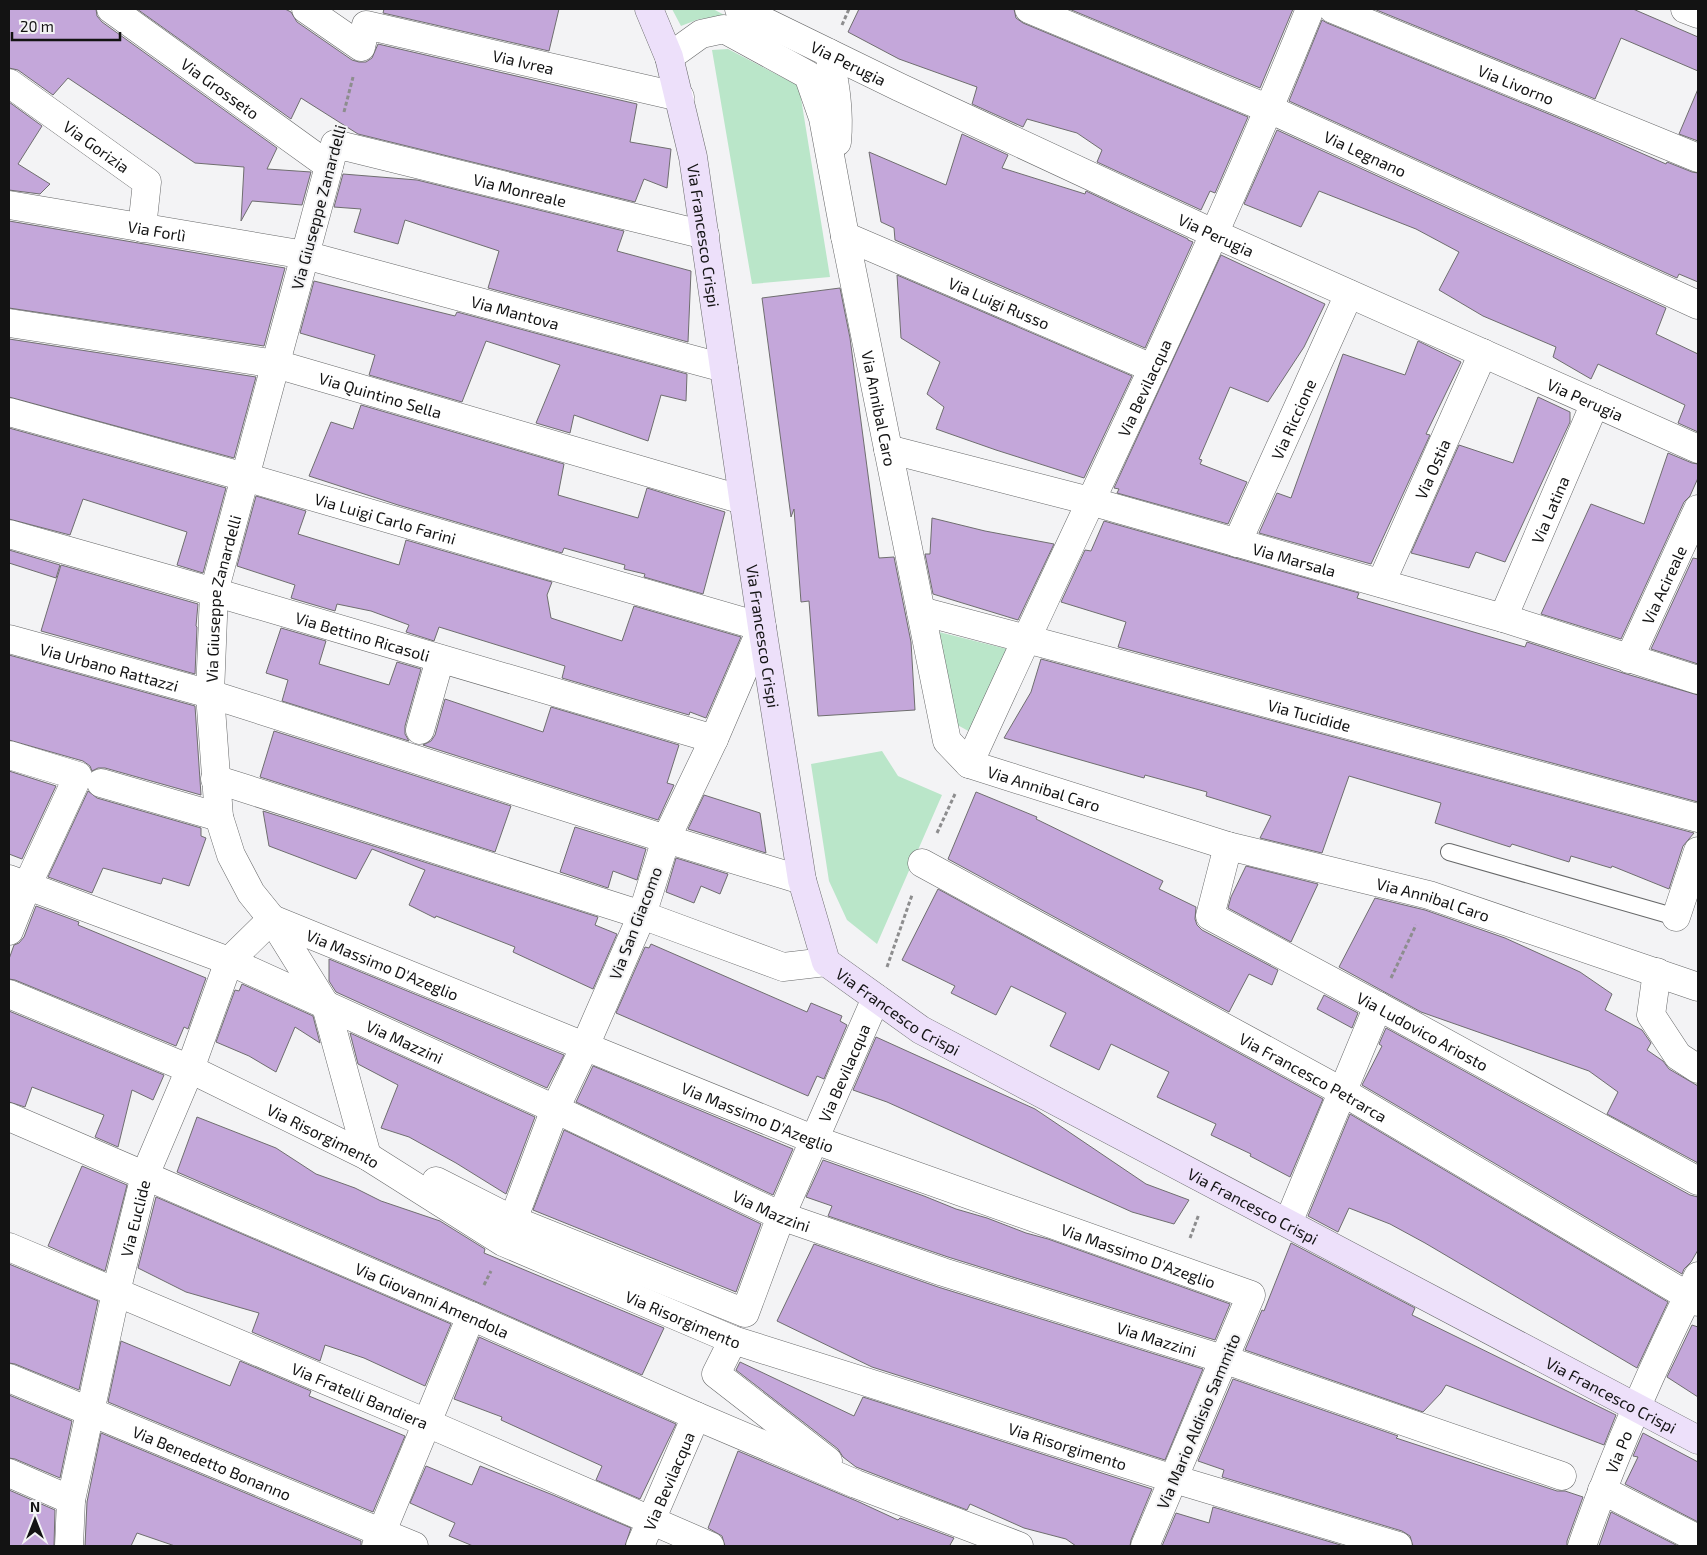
<svg xmlns="http://www.w3.org/2000/svg" width="1707" height="1555" font-family="'Exo 2',sans-serif">
	<style>
		.green { fill: #bae6c9 }
		.building { fill: #c4a7da; stroke: #6f6e6f }
		.lines { fill: none; stroke-linecap: round; stroke-linejoin: round }
		.lane-casing { stroke: #676869; stroke-width: 18 }
		.street-casing { stroke: #676869; stroke-width: 29 }
		.secondary-casing { stroke: #676869; stroke-width: 29 }
		.path { stroke: #8d8d8e; stroke-width: 3; stroke-dasharray: 4 2.5; stroke-linecap: butt }
		.lane { stroke: #fff; stroke-width: 16 }
		.street { stroke: #fff; stroke-width: 28 }
		.secondary { stroke: #ede0fa; stroke-width: 28 }
		.labels { text-anchor: middle; dominant-baseline: central; stroke-width: 4; stroke-linejoin: round; paint-order: stroke }
		.street-label { font-size: 16px; fill: #131313; stroke: #f3f3f5 }
	</style>
	<rect width="100%" height="100%" fill="#f3f3f5"/>
	<path class="green" d="M672,9H713L728,17L699,19L681,26Z
		M728,49L799,86L830,277L752,284L712,50Z
		M935,631L1007,649L972,733L952,722Z
		M882,751L898,776L942,795L877,944L847,920L829,881L811,764Z"/>
	<path class="building" d="M9,9H96L97,16L102,22L277,148L267,169L311,172L302,205L252,201L241,221L244,167L195,163L68,78L53,95L18,70L9,68Z
		M137,9H285L291,12L297,22L352,60L359,62H366L372,58L378,44L637,104L630,142L671,149L667,188L644,179L635,202L358,134L301,98L291,119Z
		M384,9H559L549,51L383,13Z
		M859,9H1014L1016,18L1023,23L1248,117L1215,193L1210,191L1201,210L1097,162L1102,150L1077,133L1027,119L1023,127L972,104L977,87L899,59L848,32Z
		M1069,9H1293L1260,88Z
		M1374,9H1633L1698,37V71L1621,38L1595,99Z
		M1322,20L1327,23L1600,135L1666,164L1667,162L1692,172L1698,173V282L1679,274L1677,278L1289,101Z
		M1698,89V141L1679,134Z
		M9,102L42,126L18,164L50,184L40,194L9,190Z
		M1277,130L1666,308L1656,334L1698,354V432L1678,423L1685,405L1598,364L1591,379L1553,357L1556,347L1483,316L1439,290L1459,252L1416,229L1319,191L1301,227L1244,204Z
		M962,134L1008,155L1002,168L1085,194L1086,191L1188,239V240L1193,242L1145,348L895,240L894,228L881,222L869,152L946,185Z
		M343,174L417,180L624,231L617,251L691,271L688,342L488,288L499,251L405,220L398,244L354,232L361,209L334,207Z
		M9,221L285,268L264,346L9,308Z
		M1221,255L1325,304L1304,347L1268,402L1230,387L1199,459L1202,460L1200,464L1247,482L1228,524L1117,493L1119,489L1114,488Z
		M897,275L1132,376L1084,478L996,450L936,429L944,407L927,394L940,362L901,338Z
		M314,281L455,316L457,312L687,374L686,401L661,395L648,441L574,415L570,433L536,423L560,365L486,341L462,402L369,375L375,355L300,333Z
		M840,288L850,338L879,558L894,557L911,642L915,710L818,716L809,601L801,602L794,509L791,517L762,298Z
		M9,339L256,377L234,458L9,397Z
		M1418,341L1461,362L1426,434L1430,435L1371,564L1259,533L1277,493L1291,498L1343,354L1405,375Z
		M1538,397L1570,412V422L1505,562L1476,552L1469,568L1411,553L1459,445L1513,463Z
		M361,405L564,464L558,495L638,518L647,488L725,512L703,594L644,577L645,574L624,569L625,565L564,548L562,553L398,505L309,476L331,422L353,429Z
		M9,428L226,488L203,573L177,565L187,532L83,499L70,535L9,519Z
		M1668,453L1692,463L1698,464V478L1690,496L1684,502L1621,639L1541,614L1591,504L1644,524Z
		M256,496L306,511L298,534L399,565L406,540L552,582L547,595L551,618L622,641L634,606L741,637L706,718L690,712L689,715L562,678L565,666L439,627L434,641L406,632L409,625L371,611L337,604L335,611L291,598L295,585L237,566Z
		M932,518L985,531L1054,544L1018,620L933,594L925,554H930Z
		M1104,521L1359,593L1357,598L1525,647L1527,642L1623,673L1698,695V802L1118,647L1126,622L1061,602L1085,550L1091,551Z
		M9,550L60,565L56,578L9,563Z
		M1693,558L1698,559V664L1651,649Z
		M61,565L198,604L196,626L197,627L195,674L41,631Z
		M281,628L326,641L319,664L389,685L397,662L421,669L405,726V734L409,741L282,701L288,680L266,673Z
		M9,655L195,706L201,795L105,768H98L92,771L90,766L83,761L9,740Z
		M1041,659L1694,833L1683,846L1669,889L1612,866L1611,868L1571,856L1569,862L1512,844L1510,847L1435,823L1441,803L1349,776L1322,853L1260,838L1271,816L1206,796L1207,792L1145,775L1144,778L1004,738L1031,692Z
		M445,699L543,732L551,707L679,745L667,783L674,785L658,820L423,745L431,741L435,735Z
		M274,731L511,806L495,852L260,777Z
		M9,771L56,786L22,859L9,854Z
		M88,791L97,798L201,828V836L206,838L189,886L163,878L161,884L103,868L92,893L48,877Z
		M976,792L1037,817L1036,819L1163,881L1159,889L1196,907L1195,919L1197,925L1202,930L1278,970L1272,985L1249,974L1229,1012L948,859Z
		M704,795L760,813L766,853L688,829Z
		M263,811L598,917L595,925L617,934L593,989L513,952L515,947L436,916L435,918L409,905L425,870L372,849L356,879L269,846Z
		M575,827L646,849L637,880L613,871L608,888L560,872Z
		M676,858L728,874L720,894L701,886L694,903L666,892Z
		M1246,866L1318,884L1291,942L1228,908L1231,897Z
		M938,889L1323,1099L1290,1177L1250,1156L1251,1154L1211,1135L1216,1124L1157,1097L1169,1072L1111,1044L1099,1070L1050,1046L1066,1013L1011,986L996,1015L951,993L955,986L902,960Z
		M1375,898L1425,910L1505,938L1580,972L1612,994L1605,1010L1642,1030L1651,1043L1647,1050L1663,1061L1669,1069L1698,1086V1163L1607,1114L1618,1092L1589,1071L1421,1012L1339,967Z
		M36,906L79,922L78,925L206,978L188,1029L184,1027L176,1046L15,980L9,979V959L14,945L19,943L24,937Z
		M651,944L807,1012L811,1003L842,1016L840,1021L847,1025L824,1079L817,1076L808,1096L616,1013L645,947L649,948Z
		M329,959L564,1055L547,1088L336,992L329,981Z
		M242,984L313,1016L320,1043L295,1027L276,1072L249,1056L216,1042L235,990L239,991Z
		M1324,995L1358,1013L1352,1028L1317,1009Z
		M9,1011L164,1075L153,1100L132,1090L118,1147L95,1137L104,1115L32,1087L25,1107L9,1102Z
		M1386,1028L1690,1195L1698,1197V1250L1691,1262L1684,1269L1682,1274L1362,1085L1382,1046L1379,1044Z
		M350,1033L535,1117L506,1194L456,1163L409,1137L381,1128L398,1085L358,1064Z
		M876,1037L1035,1109L1146,1184L1189,1200L1174,1224L1132,1212L887,1102L853,1090Z
		M593,1066L793,1149L773,1195L576,1102Z
		M1350,1114L1668,1302L1637,1368L1425,1243L1390,1224L1349,1208L1338,1232L1308,1216Z
		M197,1117L276,1148L316,1174L355,1188L381,1201L440,1221L485,1249L484,1253L664,1328L642,1375L477,1302L177,1172Z
		M564,1130L761,1224L736,1292L533,1210Z
		M823,1160L924,1196L956,1209L987,1218L1026,1233L1048,1239L1230,1304L1215,1340L948,1257L828,1216L832,1206L806,1197Z
		M82,1166L127,1185L105,1271L48,1246Z
		M156,1197L451,1324L425,1386L364,1358L325,1345L320,1361L252,1332L259,1313L186,1292L138,1268Z
		M1291,1243L1415,1308L1412,1315L1616,1415L1604,1445L1446,1385L1441,1393L1423,1412L1245,1350L1262,1310L1264,1311Z
		M814,1244L938,1287L1203,1369L1165,1460L872,1367L777,1321Z
		M9,1264L98,1301L79,1390L15,1364L9,1363Z
		M1692,1325L1698,1327V1397L1667,1377Z
		M479,1337L676,1424L640,1499L596,1480L602,1466L501,1420L502,1417L454,1399Z
		M121,1341L230,1386L240,1361L311,1391L309,1396L405,1436L373,1512L108,1402Z
		M740,1362L854,1416L863,1397L1152,1489L1131,1540L1130,1546H1076L1066,1539L1024,1528L970,1504L967,1510L856,1467L843,1457L838,1449L736,1370Z
		M1233,1379L1398,1436L1396,1438L1557,1491H1565L1583,1497L1567,1541V1546H1413L1410,1536L1402,1531L1222,1477L1224,1470L1198,1461Z
		M9,1395L72,1421L60,1478L15,1459L9,1458Z
		M101,1433L361,1541V1546H175L137,1533L131,1546H85L87,1502Z
		M1643,1433L1698,1462V1522L1625,1484L1638,1457L1633,1456Z
		M738,1451L859,1502L898,1520L900,1518L954,1538L950,1545L953,1546H725L722,1536L708,1528Z
		M426,1466L472,1485L480,1466L553,1495L631,1528L625,1546H473L449,1536L455,1523L410,1503Z
		M9,1490L55,1510L54,1546H9Z
		M1213,1507L1344,1546H1162L1176,1513L1209,1523Z
		M1611,1512L1678,1546H1599Z"/>
	<g class="lines">
		<g class="lane-casing">
			<path id="lane" d="M1449,852L1676,917"/>
		</g>
		<g class="street-casing">
			<g id="street">
				<path id="s1" d="M111,9L329,166"/>
				<path id="s2" d="M306,9L361,47L366,25L680,97"/>
				<path id="s3" d="M739,9L899,87L1215,234L1698,449"/>
				<path id="s4" d="M1029,9L1269,109L1698,305"/>
				<path id="s5" d="M1333,9L1698,158"/>
				<path d="M1685,9L1698,14"/>
				<path d="M829,53C835,84 840,110 837,142"/>
				<path id="s6" d="M669,57L701,34L724,29L808,75L823,118L845,236L947,741L969,764L1228,846L1429,895L1698,987"/>
				<path id="s7" d="M9,83L147,182L142,228"/>
				<path id="s8" d="M9,205L305,255L724,368"/>
				<path id="s9" d="M845,236L1152,368"/>
				<path id="s10" d="M9,323L276,364L743,500"/>
				<path id="s11" d="M9,412L245,477L762,627L714,739L666,839L642,915L585,1046L555,1109L513,1220"/>
				<path id="s12" d="M888,449L1090,501L1503,618L1698,680"/>
				<path id="s13" d="M9,534L214,592L714,739"/>
				<path id="s14" d="M1237,543L1349,294"/>
				<path id="s15" d="M1381,583L1483,353"/>
				<path id="s16" d="M921,611L1698,818"/>
				<path id="s17" d="M1503,618L1595,403"/>
				<path id="s18" d="M9,639L210,694L666,839L802,880"/>
				<path id="s19" d="M1629,659L1698,509"/>
				<path d="M420,730L440,659"/>
				<path d="M9,755L78,776L27,886L9,931"/>
				<path id="s20" d="M969,764C1083,512 1207,265 1310,9"/>
				<path d="M215,779L642,915L783,967L826,962"/>
				<path d="M101,783L219,817"/>
				<path id="s21" d="M1228,846L1210,916L1378,1006L1698,1181"/>
				<path id="s22" d="M922,863L1343,1092L1698,1302"/>
				<path id="s23" d="M9,879L229,961L555,1109L781,1216L943,1272L1223,1359L1562,1476"/>
				<path d="M1676,917L1698,851"/>
				<path d="M1657,972L1651,1015L1678,1056L1698,1069"/>
				<path id="s24" d="M9,994L190,1069L367,1156L503,1242L733,1340L1174,1479L1398,1546"/>
				<path id="s25" d="M9,1117L471,1316L696,1416L856,1484L1019,1546"/>
				<path id="s26" d="M367,1156L326,1006L272,919L251,893L231,855L219,817L210,694L214,592L335,144L705,235"/>
				<path id="s27" d="M436,1181L513,1220L745,1313L781,1216L876,998"/>
				<path d="M1288,1223L1378,1006"/>
				<path id="s28" d="M9,1247L427,1423L710,1546"/>
				<path d="M733,1340L716,1374L828,1461"/>
				<path id="s29" d="M9,1378L414,1546"/>
				<path d="M9,1473L71,1500"/>
				<path d="M1602,1490L1698,1539"/>
				<path id="s30" d="M69,1546L71,1500L116,1292L145,1175L190,1069L229,961L272,919L815,1140L1251,1295L1145,1546"/>
				<path d="M376,1546L471,1316"/>
				<path id="s31" d="M640,1546L696,1416"/>
				<path id="s32" d="M1582,1546C1614,1454 1654,1364 1698,1276"/>
			</g>
		</g>
		<g class="secondary-casing">
			<g id="secondary">
				<path id="s33" d="M649,9L669,57L693,157L762,627L802,880L826,962L921,1030L1698,1440"/>
			</g>
		</g>
		<path class="path" d="M842,25L849,9
			M344,112L353,77
			M937,833L955,794
			M887,967L912,895
			M1391,978L1416,925
			M1190,1238L1199,1214
			M484,1285L491,1271"/>
		<use href="#lane" class="lane"/>
		<use href="#street" class="street"/>
		<use href="#secondary" class="secondary"/>
	</g>
	<g class="labels">
		<g class="street-label">
			<text stroke="none"><textPath href="#s2" startOffset="251">Via Ivrea</textPath></text>
			<text stroke="none"><textPath href="#s3" startOffset="122">Via Perugia</textPath></text>
			<text stroke="none"><textPath href="#s5" startOffset="198">Via Livorno</textPath></text>
			<text stroke="none"><textPath href="#s1" startOffset="135">Via Grosseto</textPath></text>
			<text stroke="none"><textPath href="#s7" startOffset="108">Via Gorizia</textPath></text>
			<text stroke="none"><textPath href="#s4" startOffset="366">Via Legnano</textPath></text>
			<text stroke="none"><textPath href="#s26" startOffset="1254">Via Monreale</textPath></text>
			<text transform="translate(318 207) rotate(-75)">Via Giuseppe Zanardelli</text>
			<text stroke="none"><textPath href="#s8" startOffset="150">Via Forlì</textPath></text>
			<text stroke="none"><textPath href="#s3" startOffset="528">Via Perugia</textPath></text>
			<text stroke="none"><textPath href="#s33" startOffset="234">Via Francesco Crispi</textPath></text>
			<text stroke="none"><textPath href="#s9" startOffset="168">Via Luigi Russo</textPath></text>
			<text stroke="none"><textPath href="#s8" startOffset="518">Via Mantova</textPath></text>
			<text stroke="none"><textPath href="#s20" startOffset="415">Via Bevilacqua</textPath></text>
			<text stroke="none"><textPath href="#s10" startOffset="379">Via Quintino Sella</textPath></text>
			<text stroke="none"><textPath href="#s3" startOffset="932">Via Perugia</textPath></text>
			<text stroke="none"><textPath href="#s6" startOffset="500">Via Annibal Caro</textPath></text>
			<text stroke="none"><textPath href="#s14" startOffset="136">Via Riccione</textPath></text>
			<text stroke="none"><textPath href="#s15" startOffset="125">Via Ostia</textPath></text>
			<text stroke="none"><textPath href="#s17" startOffset="118">Via Latina</textPath></text>
			<text stroke="none"><textPath href="#s11" startOffset="391">Via Luigi Carlo Farini</textPath></text>
			<text stroke="none"><textPath href="#s12" startOffset="421">Via Marsala</textPath></text>
			<text stroke="none"><textPath href="#s19" startOffset="82">Via Acireale</textPath></text>
			<text stroke="none"><textPath href="#s26" startOffset="594">Via Giuseppe Zanardelli</textPath></text>
			<text stroke="none"><textPath href="#s13" startOffset="368">Via Bettino Ricasoli</textPath></text>
			<text stroke="none"><textPath href="#s33" startOffset="639">Via Francesco Crispi</textPath></text>
			<text stroke="none"><textPath href="#s18" startOffset="104">Via Urbano Rattazzi</textPath></text>
			<text stroke="none"><textPath href="#s16" startOffset="402">Via Tucidide</textPath></text>
			<text stroke="none"><textPath href="#s6" startOffset="950">Via Annibal Caro</textPath></text>
			<text stroke="none"><textPath href="#s6" startOffset="1355">Via Annibal Caro</textPath></text>
			<text transform="translate(635 923) rotate(-69)">Via San Giacomo</text>
			<text stroke="none"><textPath href="#s30" startOffset="789">Via Massimo D'Azeglio</textPath></text>
			<text stroke="none"><textPath href="#s33" startOffset="1059">Via Francesco Crispi</textPath></text>
			<text stroke="none"><textPath href="#s21" startOffset="314">Via Ludovico Ariosto</textPath></text>
			<text stroke="none"><textPath href="#s23" startOffset="428">Via Mazzini</textPath></text>
			<text stroke="none"><textPath href="#s27" startOffset="596">Via Bevilacqua</textPath></text>
			<text stroke="none"><textPath href="#s22" startOffset="446">Via Francesco Petrarca</textPath></text>
			<text stroke="none"><textPath href="#s30" startOffset="1194">Via Massimo D'Azeglio</textPath></text>
			<text stroke="none"><textPath href="#s24" startOffset="345">Via Risorgimento</textPath></text>
			<text stroke="none"><textPath href="#s33" startOffset="1464">Via Francesco Crispi</textPath></text>
			<text stroke="none"><textPath href="#s23" startOffset="832">Via Mazzini</textPath></text>
			<text stroke="none"><textPath href="#s30" startOffset="335">Via Euclide</textPath></text>
			<text stroke="none"><textPath href="#s30" startOffset="1599">Via Massimo D'Azeglio</textPath></text>
			<text stroke="none"><textPath href="#s25" startOffset="461">Via Giovanni Amendola</textPath></text>
			<text stroke="none"><textPath href="#s24" startOffset="750">Via Risorgimento</textPath></text>
			<text stroke="none"><textPath href="#s23" startOffset="1238">Via Mazzini</textPath></text>
			<text stroke="none"><textPath href="#s33" startOffset="1869">Via Francesco Crispi</textPath></text>
			<text stroke="none"><textPath href="#s28" startOffset="381">Via Fratelli Bandiera</textPath></text>
			<text transform="translate(1198 1421) rotate(-67)">Via Mario Aldisio Sammito</text>
			<text stroke="none"><textPath href="#s24" startOffset="1155">Via Risorgimento</textPath></text>
			<text stroke="none"><textPath href="#s32" startOffset="101">Via Po</textPath></text>
			<text stroke="none"><textPath href="#s29" startOffset="220">Via Benedetto Bonanno</textPath></text>
			<text stroke="none"><textPath href="#s31" startOffset="71">Via Bevilacqua</textPath></text>
		</g>
	</g>
	<rect width="1707" height="1555" fill="none" stroke="#131313" stroke-width="20"/>
	<g transform="translate(35 1520)" stroke="#f3f3f5" stroke-width="4" paint-order="stroke">
	<path d="M0-4L9 19L0 12L-9 19Z" fill="#131313"/>
	<text y="-8" font-size="14" font-weight="bold" text-anchor="middle" fill="#131313">N</text>
	</g>
	<path d="M12 32v8h108v-8" fill="none" stroke="#131313" stroke-width="2.5"/>
	<text x="20" y="32" font-size="15" fill="#131313" stroke="#f3f3f5" stroke-width="4" paint-order="stroke">20 m</text>
</svg>
